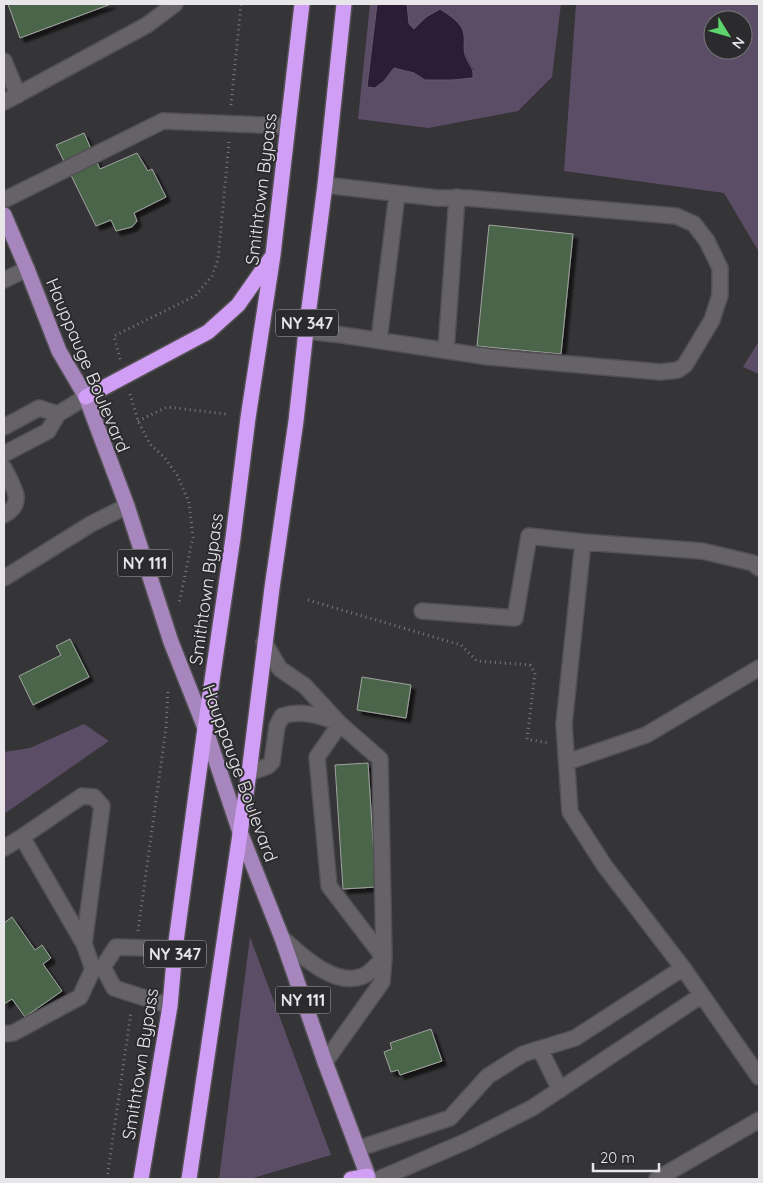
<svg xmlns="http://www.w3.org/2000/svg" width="763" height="1183" font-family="Quicksand,sans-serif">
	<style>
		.green { fill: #5c4d66; fill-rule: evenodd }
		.water { fill: #2c1d37; stroke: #64596c }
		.building { fill: #4b654c; stroke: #a0a4a0; filter: url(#shadow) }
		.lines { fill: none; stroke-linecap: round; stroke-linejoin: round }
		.minor-casing { stroke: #525053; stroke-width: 18 }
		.major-casing { stroke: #525053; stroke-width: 18 }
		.highway-casing { stroke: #525053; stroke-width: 18 }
		.path { stroke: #7b7a7c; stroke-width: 3; stroke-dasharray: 1 4; stroke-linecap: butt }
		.minor { stroke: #656367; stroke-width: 15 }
		.major { stroke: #a686bc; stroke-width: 15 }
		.highway { stroke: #d19ef5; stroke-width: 15 }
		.labels { text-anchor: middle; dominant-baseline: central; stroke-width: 4; stroke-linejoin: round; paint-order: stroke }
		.shield { fill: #2b2a2d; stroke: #afaeb0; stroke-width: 1 }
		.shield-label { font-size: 16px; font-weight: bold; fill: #e8e6e8 }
		.street-label { font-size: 18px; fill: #e8e6e8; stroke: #2b2a2d }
	</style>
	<defs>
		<filter id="shadow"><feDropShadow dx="4.5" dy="4.5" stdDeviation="1" flood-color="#0009"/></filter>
	</defs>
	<rect width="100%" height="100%" fill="#353437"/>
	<path class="green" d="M370,4H377L367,87L384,81L394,68L414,73L425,80H459L474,70C466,58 462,49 464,34L426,17L414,29L409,24L407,4H561L552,77L518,111L428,128L358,119Z
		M576,4H759V252L724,193L564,171ZM713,20H743V50H713Z
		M759,341V374L743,367Z
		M84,724L109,741L4,814V752L30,748Z
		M250,937L331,1155L250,1179H219Z"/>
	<path class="water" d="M377,4H407L409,24L414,29L426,17L440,9C449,15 463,23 464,35C465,42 463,48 465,55C468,65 474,66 473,78L452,80H425L414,73L394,68L384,81L375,88L367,87Z"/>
	<path class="building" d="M8,4H111L20,38Z
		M84,133L100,169L137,153L148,171L152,169L166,197L134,213L137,221L132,227L116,231L111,220L96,226L56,145Z
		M489,225L573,234L561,354L477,346Z
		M70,639L89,677L33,705L19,676L61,655L56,646Z
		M362,677L411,685L406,718L357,710Z
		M368,763L376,887L343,889L335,765Z
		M12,917L35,950L42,945L51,958L43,964L62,991L25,1017L12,999L4,1004V923Z
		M431,1029L442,1061L400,1075L398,1070L391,1072L384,1052L392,1049L390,1043Z"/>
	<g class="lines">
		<g class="minor-casing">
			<path id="minor" d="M4,61L18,95
				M4,102L147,25L175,4
				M4,200L163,121L288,126
				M4,280L27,269
				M306,331L342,335L489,357L661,372L678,370L685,365L712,320L720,295V268L707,241L694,224L676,216L468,198H437L325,185
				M379,340L397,194
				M446,350L457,197
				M4,427L39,408L58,414
				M4,454L48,431L58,414L86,397
				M4,468C12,486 27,502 4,515
				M583,542L702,551L753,563L759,568
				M4,578L91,524L127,506
				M422,611L515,618L529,536L583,542L564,724L570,812L604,865L683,968L759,1077
				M264,642L280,669L305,686L340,724L380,759L384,958L382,982L325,1062
				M340,724L317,757L329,886L384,958
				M567,762L646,735L759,668
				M249,773L268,766L272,762L277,726L282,716C301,710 318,715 336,722
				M22,837L82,796L94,797L102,806L84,944
				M4,848L22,837L84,944L93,969L80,997L13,1033L4,1034
				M282,938C301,955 335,988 363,976C371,973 378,963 384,958
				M103,967L114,988L170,1006
				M93,969L103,967L116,947L175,949
				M540,1049L560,1090
				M357,1149L450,1118L488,1076L523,1054L575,1038L683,968
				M379,1179L467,1141L532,1108L702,995
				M657,1179L759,1120"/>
		</g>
		<g class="major-casing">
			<path id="major" d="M4,215L27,269L59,351L86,397L127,506L171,642L205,728L240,832L282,938L325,1062L369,1179"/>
		</g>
		<g class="highway-casing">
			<path id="highway" d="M86,397L208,332L238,305L271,258
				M141,1179L170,1006L175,949L205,728L233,538L248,418L273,255L302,4
				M189,1179L249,773L272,588L296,421L306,331L325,185L344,4
				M351,1179L367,1176"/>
		</g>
		<path class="path" d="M231,105L241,4
			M120,359L114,336L195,296L212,276L218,259L229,142
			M130,394L138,421L150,444L165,458L177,475L189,502L193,537L179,604
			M138,421L167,407L226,414
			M308,600L461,645L477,661L530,665L535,673L527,739L548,743
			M138,931L166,728L168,689
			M107,1179L131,1012"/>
		<use href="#minor" class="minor"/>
		<use href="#major" class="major"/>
		<use href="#highway" class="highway"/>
	</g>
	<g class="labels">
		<g class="shield">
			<rect x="276" y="309.5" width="62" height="27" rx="4"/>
			<rect x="117.5" y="549.5" width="55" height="27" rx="4"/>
			<rect x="144" y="940.5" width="62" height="27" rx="4"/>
			<rect x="275.5" y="986.5" width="55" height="27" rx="4"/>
		</g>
		<g class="shield-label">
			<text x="307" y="323">NY 347</text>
			<text x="145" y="563">NY 111</text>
			<text x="175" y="954">NY 347</text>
			<text x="303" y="1000">NY 111</text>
		</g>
		<g class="street-label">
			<text transform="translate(261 189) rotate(-83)">Smithtown Bypass</text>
			<text transform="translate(88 365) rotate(67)">Hauppauge Boulevard</text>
			<text transform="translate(206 589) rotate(-82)">Smithtown Bypass</text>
			<text transform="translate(240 773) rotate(70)">Hauppauge Boulevard</text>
			<text transform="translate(140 1064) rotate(-81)">Smithtown Bypass</text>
		</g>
	</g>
	<rect width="763" height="1183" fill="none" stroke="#e8e6e8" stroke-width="10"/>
	<g transform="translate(728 35) rotate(127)"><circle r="24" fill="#2b2a2d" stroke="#777578"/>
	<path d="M0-4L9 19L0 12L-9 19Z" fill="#5dd56c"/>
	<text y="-8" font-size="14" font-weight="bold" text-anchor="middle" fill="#e8e6e8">N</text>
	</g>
	<path d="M593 1163v8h66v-8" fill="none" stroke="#e8e6e8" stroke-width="2.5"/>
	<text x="600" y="1163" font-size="15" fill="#e8e6e8" stroke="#2b2a2d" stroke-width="4" paint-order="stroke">20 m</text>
</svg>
